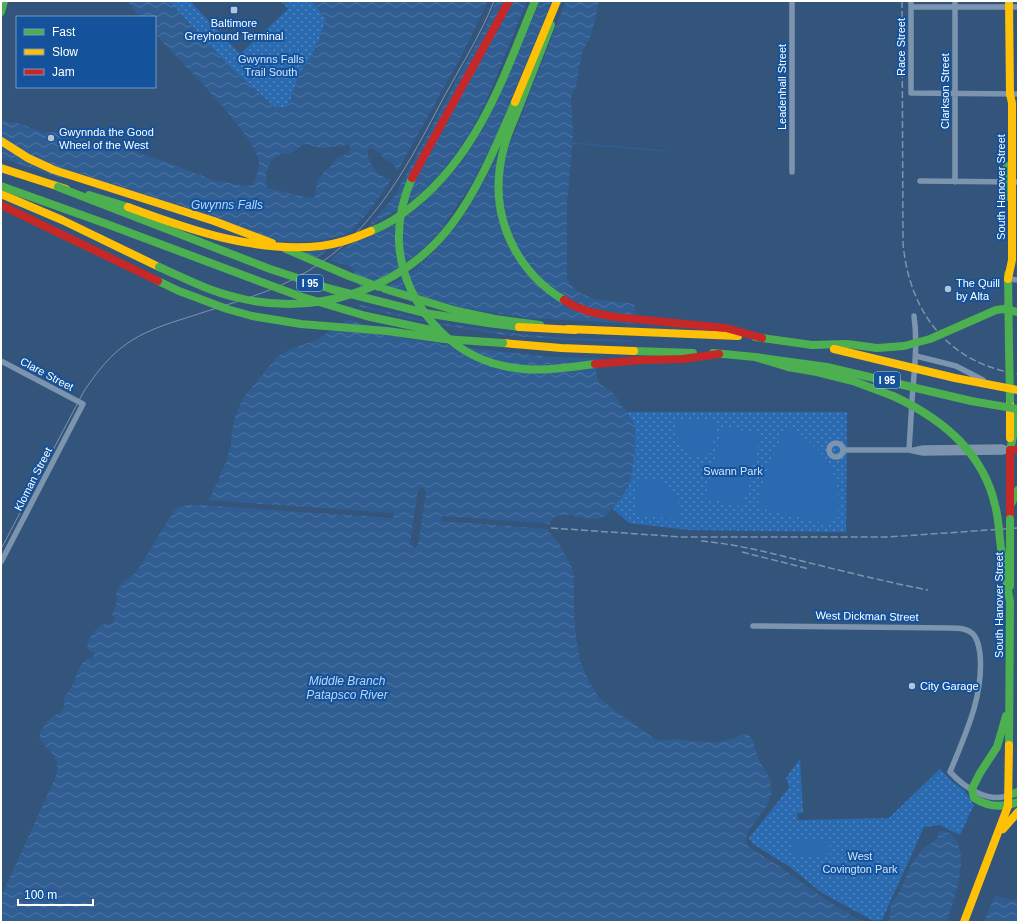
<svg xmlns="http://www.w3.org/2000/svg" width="1019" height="923" font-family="Arial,sans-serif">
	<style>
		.green { fill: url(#green-dots) }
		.pitch { fill: #296ab1 }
		.water { fill: url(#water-waves); fill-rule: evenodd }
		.pier { fill: #33557c; fill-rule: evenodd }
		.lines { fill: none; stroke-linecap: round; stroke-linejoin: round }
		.stream { stroke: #315e92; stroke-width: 1.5 }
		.street { stroke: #7d94ae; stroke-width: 5.5 }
		.fast { stroke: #4caf50; stroke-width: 8 }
		.slow { stroke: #ffc107; stroke-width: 8 }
		.jam { stroke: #c62828; stroke-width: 8 }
		.tram { stroke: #7e93ac; stroke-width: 1 }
		.rail { stroke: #7e93ac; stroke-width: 1.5; stroke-dasharray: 7 3; stroke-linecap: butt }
		.fast-bridge { stroke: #4caf50; stroke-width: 8 }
		.slow-bridge { stroke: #ffc107; stroke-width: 8 }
		.jam-bridge { stroke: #c62828; stroke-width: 8 }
		.poi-dot { fill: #b8c4d1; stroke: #14529b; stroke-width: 1.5 }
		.labels { text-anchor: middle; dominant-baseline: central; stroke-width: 4; stroke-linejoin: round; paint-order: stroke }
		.shield { fill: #14529b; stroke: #b8cbe1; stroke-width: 1 }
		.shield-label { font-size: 10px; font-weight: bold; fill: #fff }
		.poi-label { font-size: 11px; fill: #fff; stroke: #14529b; text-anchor: start }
		.street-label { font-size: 11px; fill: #fff; stroke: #14529b }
		.park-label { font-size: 11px; fill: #d0e6fd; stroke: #14529b }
		.water-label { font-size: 12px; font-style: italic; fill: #b5d6fa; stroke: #14529b }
	</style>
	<defs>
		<pattern id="green-dots" width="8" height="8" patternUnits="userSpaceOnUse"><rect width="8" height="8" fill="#296ab1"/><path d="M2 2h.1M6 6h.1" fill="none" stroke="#5488c1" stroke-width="1.8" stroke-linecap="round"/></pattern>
		<pattern id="water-waves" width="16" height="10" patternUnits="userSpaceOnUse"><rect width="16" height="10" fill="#315e92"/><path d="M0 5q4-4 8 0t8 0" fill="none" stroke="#5076a2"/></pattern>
	</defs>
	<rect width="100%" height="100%" fill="#33557c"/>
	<path class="green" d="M169,1H190L240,54L288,9L281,1H312L326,19L319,40L310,58L299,74L290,101L285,107L276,108L228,65Z
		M625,412H847L846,532L689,530L629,523L613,509C617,500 627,492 629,483C633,471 637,436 634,424C632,419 629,416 625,412Z
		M800,759L803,813H797L798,820L889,818L940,769L954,783L964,790L974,805L960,835L940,825L924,827L882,920L874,921L822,893L790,867L753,844L749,838L789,788L786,778Z"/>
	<path class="pitch" d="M675,419H711L715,422V435L709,457C683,459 676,442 675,419Z
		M723,426L761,435L743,507L705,498Z
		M785,427C812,438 833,460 838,490C839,499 838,509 838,518L826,524L760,508L758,504L765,475Z
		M639,478C666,480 682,490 679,519L638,516L635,512Z
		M791,840L830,841V855H791Z"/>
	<path class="water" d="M127,1H169L228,65L276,108L285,107L290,101L299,74L310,58L319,40L326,19L312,1H599L595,20L590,37L582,52L576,86L571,97L573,137L567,203V280C583,304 609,299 634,304L637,325L633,340L602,356C600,361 596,368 596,373C597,385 604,386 611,391C615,395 632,419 634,424C637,434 633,475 629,485C626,491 622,495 618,500C612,508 609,518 596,519C579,520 551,503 548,531L559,544L572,568L574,577V616L576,638L580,661L589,682L599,698L657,741L673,739L716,743L732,739L742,735L748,734C756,742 755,753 760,762C765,772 771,776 771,788C773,809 746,825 746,840C746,844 748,845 750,848C764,857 778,865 791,875C815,891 837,909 864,922H1V897L56,776C61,755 49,753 39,738C40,730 48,719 55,715C58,713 60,714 63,710C65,706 64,702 64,698C66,693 69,692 71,688C79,675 74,670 88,658L92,659L95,654L89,650L87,647C90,635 98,622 112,624L115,618L112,615L117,601L116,594L118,588L137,571L174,511L179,507L187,505H197L205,502L210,498L226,462L231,445L232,431L236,414L244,397L278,356L291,349L316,340L351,318L356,312L360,297V287L353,269L350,266L328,260L276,248L245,235L88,183L54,176L1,162V120L21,124L42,132H58L60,137L82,139L93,143L103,142L155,158L213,180L245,186L253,185C255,179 259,171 259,164C259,137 176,57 155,34V17H140ZM304,144L321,148L349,145L351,149L347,154L337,158L330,167L325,171L317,181L315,197L309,198L267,188C265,175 266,160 281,154C284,153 288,154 290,153C295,151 299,147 304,144ZM371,148L381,154L383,158L394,165L401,177C396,179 387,180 382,176C374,172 367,158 367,149Z
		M939,831C946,831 951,833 955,839C970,859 953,900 947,922H887L889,920L891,904L900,891L912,863L923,849L937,839Z
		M995,896L1018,901V922H984Z"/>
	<path class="pier" d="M488,1H496L486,25L459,76L395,195L368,227L397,211L402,193L408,178L505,1H512L417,173L410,188L405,205L416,197L437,177L454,156L468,136L486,102L527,1H540L500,96L481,133L458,167L440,187L420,206L402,220L401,240L404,264L425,247L441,230L472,183L492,145L552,1H566L506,154L502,172L501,190L505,218L511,235L519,252L537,276L551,289L568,299L593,309L609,313L637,315L638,322L599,317L573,308L545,291L524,270L509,247L503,231L497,212L495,183L500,150L484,182L457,226L431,255L407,275L415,295L465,308L528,318L638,324L635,340L566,338L519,334L433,322L435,324L441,325L503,335L567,340L632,342L603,358L551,357L463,347L488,359L514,366L540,367L603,360L601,366L545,372H518L500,369L484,364L466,356L449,345L379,334L327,330L337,325L378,328L347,319L354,311L356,306L425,322L424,320L356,304L358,296V287L361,288L367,285L356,281L353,274L375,282L399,268L395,242V224L369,237L352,243L327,262L275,250L239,235L254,237L215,223L53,172L26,159L1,144V137L29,154L55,166L215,217L276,241L300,242L318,241L345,235L350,232L368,213L394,176H399L397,172L463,53ZM329,249L316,259L301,252L312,251ZM401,278L407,292L389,286Z
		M1,158L70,181L1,164Z
		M423,487L426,492L418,545L414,548L410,544L418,490Z
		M204,500L394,513L393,517V518L184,504L197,503Z
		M442,516L551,524V529L442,521Z"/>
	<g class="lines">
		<path class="stream" d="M573,143L665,151"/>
		<path class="street" d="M792,1V172
			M911,1V93L1018,94
			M955,1V182
			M911,7H1018
			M920,181L1018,182
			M1008,279L1018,280
			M916,356L956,366L983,380
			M1,361L83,404L1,562
			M829 450a7 7 0 1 1 14 0a7 7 0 1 1-14 0Z
			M843,450H909L923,453L1002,452L1010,450
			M909,450C910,434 911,418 912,401C914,372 918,344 914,316
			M914,450L923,448L1002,447L1010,450
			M753,626L950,628C958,628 967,628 973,634C978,639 979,647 980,654C984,696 965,735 950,772C964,787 988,804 1009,795"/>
		<path class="fast" d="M1,12L4,1
			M551,25C541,51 531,76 521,102C516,116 509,130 505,144C494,181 497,217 515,250C527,271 543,288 564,300
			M1007,166L1008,197
			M412,178C403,198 398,220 399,243C403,301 447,354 504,366C534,373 565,368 595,364
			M89,195L128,207
			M1008,274L1009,348
			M385,289L457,311L495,319L540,325
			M755,337L812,345
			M634,351L693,353
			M713,353L755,357L788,367L817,372L853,381L893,396
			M1010,450L1018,414
			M1011,504L1018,490
			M1009,745L1010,602
			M972,789L974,798C988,807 1003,808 1018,802
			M972,789L980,773L997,747L1006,716
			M1009,795L1018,792"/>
		<path class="slow" d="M1,168L66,189
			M1,194L62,220L159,267
			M1008,279L1012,260V103L1010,94L1009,1
			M568,329L738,336
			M503,343L561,348L634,351
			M1010,403V438
			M1003,829L1018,812
			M964,922L1008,806L1009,745"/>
		<path class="jam" d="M412,178L509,1
			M564,300L574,306L590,312L615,317L726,328L762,338
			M595,364L642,360L683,359L719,354
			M1010,519V450H1018"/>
		<path class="tram" d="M1,549L84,391C95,375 106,360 121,348C142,331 167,324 192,316C231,303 272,293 308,271C375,232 410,161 445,95C462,64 481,34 494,1"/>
		<path class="rail" d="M902,1L903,243C909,312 948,363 1018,374
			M551,528L682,537H888L1018,528
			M701,541C736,544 771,553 806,562C846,572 887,582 928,590
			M742,552L809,569"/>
		<path class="fast-bridge" d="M1,186L104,223L299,296L366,316L436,331
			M58,187L270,269L331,289L425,313L488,323L519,327
			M371,231C387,225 402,215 415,204C480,151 504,75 535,1
			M286,249L349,276L379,287
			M159,267C184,278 209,291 235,297C315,318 402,290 452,224C479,188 497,144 515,102
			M158,281L179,291L227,309L252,316L301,324L387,331L444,339L503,343
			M812,345L847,344L877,348L904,346L930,339L996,310L1004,309L1018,312
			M1009,348L1010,400
			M755,357L827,367L971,401L1018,409
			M893,396C941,418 983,452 995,505C999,519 999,534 1001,548C1004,566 1007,584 1010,602
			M1010,519V586"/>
		<path class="slow-bridge" d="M515,102L557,1
			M1,141L28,158L54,170L214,221L272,243
			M128,207C190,230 255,253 321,246C339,244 355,238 371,231
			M519,327L575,330
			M834,349L955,378L1018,390"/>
		<path class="jam-bridge" d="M1,205L158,281"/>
	</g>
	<g class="poi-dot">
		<rect x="230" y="6" width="8" height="8" rx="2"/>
		<circle cx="51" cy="138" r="4"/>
		<circle cx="948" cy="289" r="4"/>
		<circle cx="912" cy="686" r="4"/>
	</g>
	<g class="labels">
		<g class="shield">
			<rect x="297" y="275" width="26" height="16" rx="3"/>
			<rect x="874" y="372" width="26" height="16" rx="3"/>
		</g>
		<g class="shield-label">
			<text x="310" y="283">I 95</text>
			<text x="887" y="380">I 95</text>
		</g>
		<g class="poi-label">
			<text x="234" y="23" text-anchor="middle">Baltimore<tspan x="234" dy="13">Greyhound Terminal</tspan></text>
			<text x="59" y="132">Gwynnda the Good<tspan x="59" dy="13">Wheel of the West</tspan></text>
			<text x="956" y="283">The Quill<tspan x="956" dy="13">by Alta</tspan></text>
			<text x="920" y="686">City Garage</text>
		</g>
		<g class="street-label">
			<text transform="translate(901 47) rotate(-90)">Race Street</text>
			<text transform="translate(782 87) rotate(-90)">Leadenhall Street</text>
			<text transform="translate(945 91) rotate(-90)">Clarkson Street</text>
			<text transform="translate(1001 187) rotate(-90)">South Hanover Street</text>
			<text transform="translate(47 374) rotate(28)">Clare Street</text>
			<text transform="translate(33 479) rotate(-63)">Kloman Street</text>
			<text transform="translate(999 605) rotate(-90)">South Hanover Street</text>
			<text transform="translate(867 616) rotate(1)">West Dickman Street</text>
		</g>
		<g class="park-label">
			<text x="271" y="59">Gwynns Falls<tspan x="271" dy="13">Trail South</tspan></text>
			<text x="733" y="471">Swann Park</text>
			<text x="860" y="856">West<tspan x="860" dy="13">Covington Park</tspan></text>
		</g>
		<g class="water-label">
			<text x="227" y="205">Gwynns Falls</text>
			<text x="347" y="681">Middle Branch<tspan x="347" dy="14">Patapsco River</tspan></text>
		</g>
	</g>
	<rect width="1019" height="923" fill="none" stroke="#ffffff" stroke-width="4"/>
	<rect x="16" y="16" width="140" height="72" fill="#14529b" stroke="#7297c3"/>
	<rect x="24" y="29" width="20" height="6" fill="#4caf50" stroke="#7297c3"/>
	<text x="52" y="36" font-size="12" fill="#ffffff">Fast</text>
	<rect x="24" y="49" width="20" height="6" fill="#ffc107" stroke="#7297c3"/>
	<text x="52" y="56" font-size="12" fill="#ffffff">Slow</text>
	<rect x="24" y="69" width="20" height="6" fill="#c62828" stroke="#7297c3"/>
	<text x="52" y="76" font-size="12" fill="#ffffff">Jam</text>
	<path d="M18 899v6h75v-6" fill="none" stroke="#ffffff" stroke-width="2"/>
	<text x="24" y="899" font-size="12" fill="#ffffff" stroke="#14529b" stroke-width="3" paint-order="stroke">100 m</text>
</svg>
